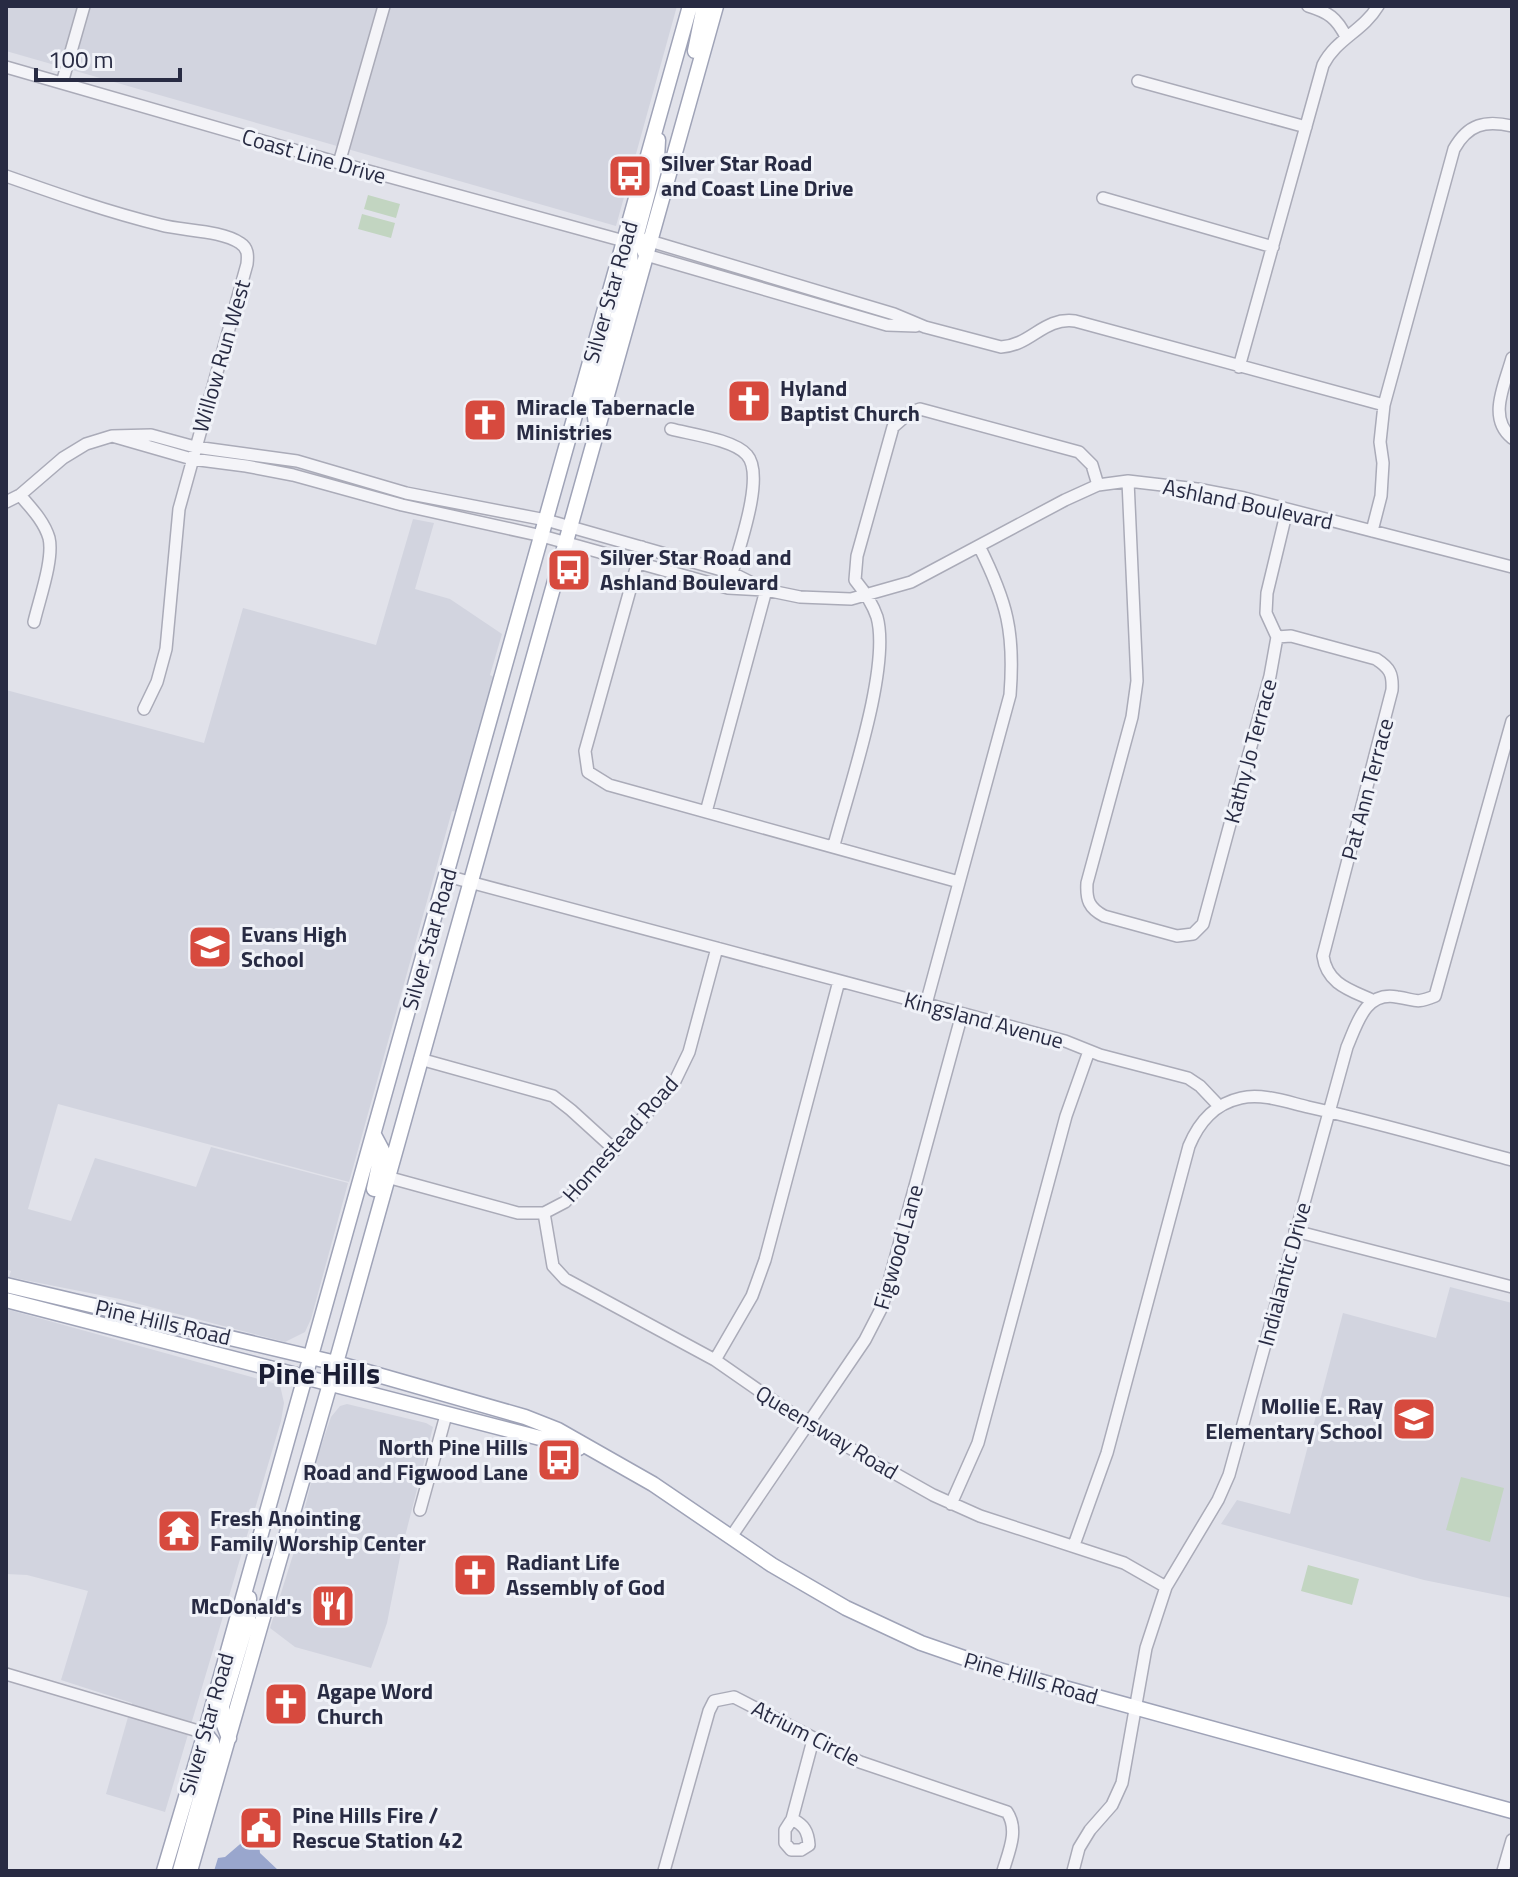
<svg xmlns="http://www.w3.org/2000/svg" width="1518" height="1877" font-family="'Titillium Web',sans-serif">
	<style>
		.built { fill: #d2d4df }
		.green { fill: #c2d5c1 }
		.water { fill: #99a6cd }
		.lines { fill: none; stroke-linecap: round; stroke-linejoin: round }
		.minor-casing { stroke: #aaabb8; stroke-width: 14 }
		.major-casing { stroke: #9fa3b7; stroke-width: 17 }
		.minor { stroke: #f4f4f8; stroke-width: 11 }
		.major { stroke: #fff; stroke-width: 14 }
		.labels { text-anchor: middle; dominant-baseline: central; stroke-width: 6; stroke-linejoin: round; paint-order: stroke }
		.street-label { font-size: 22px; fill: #282b43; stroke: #f0f2f8 }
		.poi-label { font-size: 22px; font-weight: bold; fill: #282b43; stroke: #f0f2f8; text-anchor: start }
		.district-label { font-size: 30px; font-weight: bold; fill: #1a1d34; stroke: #f0f2f8 }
	</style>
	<rect width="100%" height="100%" fill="#e1e2ea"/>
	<path class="built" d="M6,6H677L616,226L6,51Z
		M413,519L434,523L415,589L450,599L502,634L490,675L494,677L456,812L452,811L349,1182L58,1104L28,1209L71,1221L95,1158L196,1187L211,1147L348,1183L311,1319L305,1332L285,1342L120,1299L9,1277L11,1271L6,1269V690L204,743L243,608L376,645Z
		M1450,1287L1512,1303V1598L1424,1580L1221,1524L1237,1500L1290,1514L1343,1313L1436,1338Z
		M6,1309L280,1385L284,1403L281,1421L165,1812L106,1794L132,1703L61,1680L88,1591L27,1575L6,1574Z
		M347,1404L426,1423L433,1427L401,1552L387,1623L371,1668L295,1647L270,1628L293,1555L318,1455L331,1417L340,1406Z"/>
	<path class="green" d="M368,195L400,204L396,218L364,209Z
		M362,214L395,223L391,238L358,229Z
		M1461,1477L1504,1488L1490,1542L1446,1530Z
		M1308,1565L1359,1579L1352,1605L1301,1591Z"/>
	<path class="water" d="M246,1839L259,1843L260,1853L279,1871H214L218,1858L225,1857Z"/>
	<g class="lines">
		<g class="minor-casing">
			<path id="minor" d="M1308,6C1328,12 1337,18 1346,37
				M6,67L339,163L624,241
				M1138,81L1306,127
				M62,83L84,6
				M339,163L384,6
				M6,176C57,194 108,212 161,225C183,231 221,230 240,243C248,248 248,255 247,264L179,509L166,649L157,682L144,709
				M1103,198L1273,247
				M650,241L894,314L925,327L1001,347C1032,345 1043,317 1075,321L1384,405
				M646,255L887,325L916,326
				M1512,358C1505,384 1487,418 1512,438
				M1239,367L1323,65C1336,39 1363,31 1378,6
				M671,429C690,434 735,440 747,455C766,476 737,553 730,580
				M112,436L192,459L246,466L293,475L402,505L542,536L728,588L766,590L800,597L851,599L911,582L1065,500L1098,485L1128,481L1197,489L1244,498L1512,567
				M1128,481L1137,681L1132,717L1087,883C1086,900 1089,908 1104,916L1177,936L1193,934L1203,924L1270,676L1277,637L1266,613L1267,593L1287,510
				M20,495C31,508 44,521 49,538C54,559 39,600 34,622
				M6,502L20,495L63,458L86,444L112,436L151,435L195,447L297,461L406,493L546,520L732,573L762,588
				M1372,531L1381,496L1383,463L1380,442L1384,405L1454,149C1468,124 1485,120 1512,126
				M642,547L585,751L588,772L609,785L959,882
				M1277,637L1291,636L1376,659C1390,668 1393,674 1392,690L1323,956C1327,984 1350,990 1372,1000
				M706,812L766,590
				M834,845C848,791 891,668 877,617C872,602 864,591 855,580L857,556L893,427L909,413L920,409L1079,452L1092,465L1098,485
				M447,876L1065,1041L1100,1055L1188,1078L1200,1086L1219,1106
				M926,1004L1010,695C1015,632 1007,602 979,546
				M420,1059L553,1096L571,1110L615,1150
				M387,1177L518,1213H544L565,1202L673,1085L689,1052L717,948
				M544,1213L553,1266L565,1279L715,1360L807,1424L933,1495L980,1516L1124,1563L1166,1587
				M1295,1231L1512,1287
				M715,1360L752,1296L765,1260L839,981
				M951,1504L978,1443L1066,1116L1089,1051
				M420,1510L446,1415
				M731,1537L865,1340L882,1307L962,1014
				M1074,1545L1107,1453L1189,1146C1199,1122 1214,1104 1241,1098C1262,1093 1287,1102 1308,1107C1376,1122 1444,1142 1512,1160
				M6,1674L205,1733
				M792,1819C804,1825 808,1831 809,1845L801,1850H791L785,1843V1830L792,1819L813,1740
				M664,1871L709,1711L714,1701L734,1697L860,1762L1007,1812C1019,1830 1009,1851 1003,1871
				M1073,1871L1079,1848L1090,1830L1112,1805L1122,1783L1146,1648L1166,1587L1218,1500L1229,1475L1347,1047C1357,1024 1365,991 1397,997C1418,1000 1414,1004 1435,996L1512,721
				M1503,1871L1512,1840"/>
		</g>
		<g class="major-casing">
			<path id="major" d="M695,51L704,6
				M646,255L637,234L657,159L658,140
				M596,424L593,403L631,269L630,249L624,241
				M374,1135L382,1150L374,1189
				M6,1285L336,1363L525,1417L558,1430L653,1484L772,1565L846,1608L921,1643L999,1670L1512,1811
				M6,1300L579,1448
				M229,1738L222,1720V1706L248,1619L249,1598
				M164,1871L205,1733L690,6
				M180,1871L213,1753L212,1742L205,1733
				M190,1871L336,1363L716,6"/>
		</g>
		<use href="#minor" class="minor"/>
		<use href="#major" class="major"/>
	</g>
	<defs>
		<g id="bus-square" transform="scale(2.3)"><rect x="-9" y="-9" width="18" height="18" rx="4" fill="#d74a3e" stroke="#f0f2f8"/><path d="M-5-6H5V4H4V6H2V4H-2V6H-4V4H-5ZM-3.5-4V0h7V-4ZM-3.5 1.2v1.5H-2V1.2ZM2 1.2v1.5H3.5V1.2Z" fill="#fff"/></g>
		<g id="church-square" transform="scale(2.3)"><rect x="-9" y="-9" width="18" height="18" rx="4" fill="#d74a3e" stroke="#f0f2f8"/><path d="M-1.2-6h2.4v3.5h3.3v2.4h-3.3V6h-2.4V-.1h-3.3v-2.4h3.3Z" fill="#fff"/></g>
		<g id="school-square" transform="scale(2.3)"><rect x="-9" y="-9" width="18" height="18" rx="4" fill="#d74a3e" stroke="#f0f2f8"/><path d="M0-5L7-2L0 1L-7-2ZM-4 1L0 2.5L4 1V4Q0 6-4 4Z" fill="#fff"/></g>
		<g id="temple-square" transform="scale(2.3)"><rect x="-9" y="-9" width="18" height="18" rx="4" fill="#d74a3e" stroke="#f0f2f8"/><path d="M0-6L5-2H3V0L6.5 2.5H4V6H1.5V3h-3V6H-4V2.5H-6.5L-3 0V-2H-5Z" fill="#fff"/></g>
		<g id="restaurant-square" transform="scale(2.3)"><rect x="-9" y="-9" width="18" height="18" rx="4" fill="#d74a3e" stroke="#f0f2f8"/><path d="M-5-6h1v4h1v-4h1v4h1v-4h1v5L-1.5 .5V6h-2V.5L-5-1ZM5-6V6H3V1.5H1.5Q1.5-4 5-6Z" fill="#fff"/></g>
		<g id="civic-square" transform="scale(2.3)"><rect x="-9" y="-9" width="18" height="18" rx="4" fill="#d74a3e" stroke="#f0f2f8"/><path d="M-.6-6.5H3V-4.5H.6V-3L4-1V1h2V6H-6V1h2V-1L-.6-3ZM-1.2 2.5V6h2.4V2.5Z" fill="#fff"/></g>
	</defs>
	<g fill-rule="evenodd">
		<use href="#bus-square" x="630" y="176"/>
		<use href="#church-square" x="749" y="401"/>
		<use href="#church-square" x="485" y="420"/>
		<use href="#bus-square" x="569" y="570"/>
		<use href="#school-square" x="210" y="947"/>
		<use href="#school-square" x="1414" y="1419"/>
		<use href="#bus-square" x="559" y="1460"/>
		<use href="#temple-square" x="179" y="1531"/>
		<use href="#church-square" x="475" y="1575"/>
		<use href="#restaurant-square" x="333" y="1606"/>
		<use href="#church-square" x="286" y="1704"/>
		<use href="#civic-square" x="261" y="1828"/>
	</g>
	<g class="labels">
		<g class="street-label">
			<text transform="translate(314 156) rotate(16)">Coast Line Drive</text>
			<text transform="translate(610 292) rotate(-74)">Silver Star Road</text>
			<text transform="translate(221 356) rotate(-74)">Willow Run West</text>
			<text transform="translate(1248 504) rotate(12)">Ashland Boulevard</text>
			<text transform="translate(1250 751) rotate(-75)">Kathy Jo Terrace</text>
			<text transform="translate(1367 789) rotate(-75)">Pat Ann Terrace</text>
			<text transform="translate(429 939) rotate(-74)">Silver Star Road</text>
			<text transform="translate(984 1020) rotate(15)">Kingsland Avenue</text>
			<text transform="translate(620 1139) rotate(-48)">Homestead Road</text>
			<text transform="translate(898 1247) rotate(-74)">Figwood Lane</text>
			<text transform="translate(1284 1274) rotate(-75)">Indialantic Drive</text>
			<text transform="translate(163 1322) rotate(13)">Pine Hills Road</text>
			<text transform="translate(827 1432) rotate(31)">Queensway Road</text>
			<text transform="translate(1031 1678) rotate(16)">Pine Hills Road</text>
			<text transform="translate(206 1724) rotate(-74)">Silver Star Road</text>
			<text transform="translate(806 1733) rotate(27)">Atrium Circle</text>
		</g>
		<g class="poi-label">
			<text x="661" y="163">Silver Star Road<tspan x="661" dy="25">and Coast Line Drive</tspan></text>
			<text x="780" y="388">Hyland<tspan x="780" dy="25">Baptist Church</tspan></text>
			<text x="516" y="407">Miracle Tabernacle<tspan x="516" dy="25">Ministries</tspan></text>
			<text x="600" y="557">Silver Star Road and<tspan x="600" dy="25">Ashland Boulevard</tspan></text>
			<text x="241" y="934">Evans High<tspan x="241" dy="25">School</tspan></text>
			<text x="1383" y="1406" text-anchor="end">Mollie E. Ray<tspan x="1383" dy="25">Elementary School</tspan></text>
			<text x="528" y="1447" text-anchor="end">North Pine Hills<tspan x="528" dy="25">Road and Figwood Lane</tspan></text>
			<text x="210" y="1518">Fresh Anointing<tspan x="210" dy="25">Family Worship Center</tspan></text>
			<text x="506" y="1562">Radiant Life<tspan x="506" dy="25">Assembly of God</tspan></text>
			<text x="302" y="1606" text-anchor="end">McDonald's</text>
			<text x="317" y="1691">Agape Word<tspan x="317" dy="25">Church</tspan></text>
			<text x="292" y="1815">Pine Hills Fire /<tspan x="292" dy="25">Rescue Station 42</tspan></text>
		</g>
		<g class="district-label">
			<text x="319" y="1373">Pine Hills</text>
		</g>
	</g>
	<rect width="1518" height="1877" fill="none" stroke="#282b43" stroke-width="16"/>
	<path d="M36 68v12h144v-12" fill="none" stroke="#282b43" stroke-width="4"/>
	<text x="48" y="68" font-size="24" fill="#282b43" stroke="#f0f2f8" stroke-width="6" paint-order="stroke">100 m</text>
</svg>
